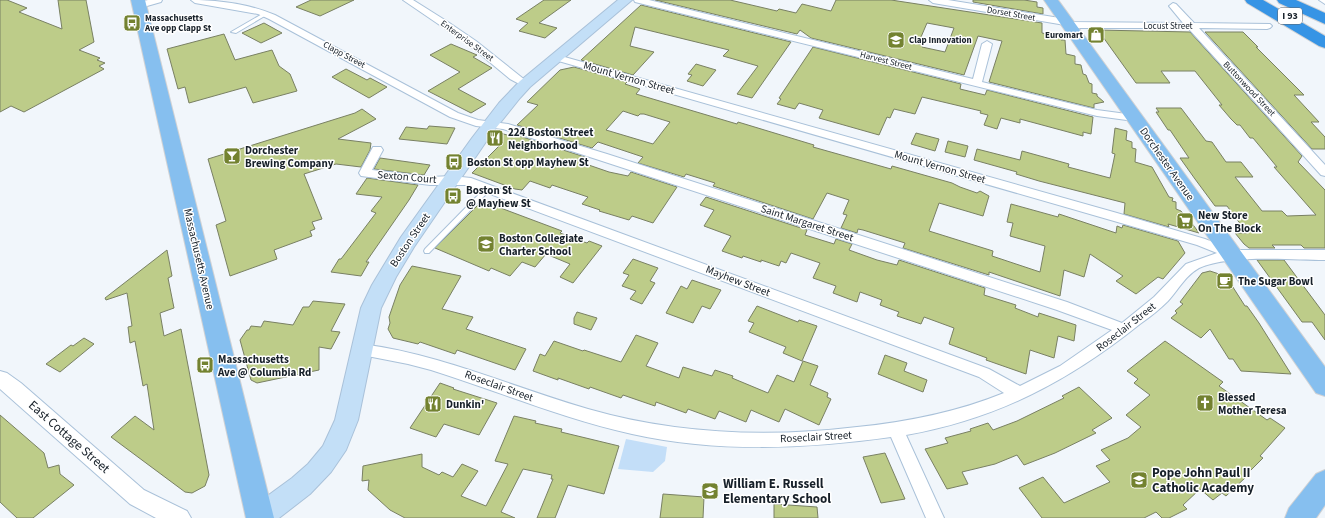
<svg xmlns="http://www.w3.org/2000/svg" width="1325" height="518" font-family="'Source Sans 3',sans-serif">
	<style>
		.green { fill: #c3def8 }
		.building { fill: #bdcc89; stroke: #798063; fill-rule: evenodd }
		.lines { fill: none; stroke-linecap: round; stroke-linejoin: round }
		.service-casing { stroke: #a9c1d9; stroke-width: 2 }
		.minor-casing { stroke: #a9c1d9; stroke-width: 2 }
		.tertiary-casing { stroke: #a9c1d9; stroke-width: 2 }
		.secondary-casing { stroke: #a9c1d9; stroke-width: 2 }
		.primary-casing { stroke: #d1d2d4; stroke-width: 2 }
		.motorway-casing { stroke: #d1d2d4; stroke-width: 2 }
		.service { fill: #fff; fill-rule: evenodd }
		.minor { fill: #fff; fill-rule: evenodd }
		.tertiary { fill: #fff; fill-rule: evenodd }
		.secondary { fill: #c3dff7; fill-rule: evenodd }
		.primary { fill: #86bfef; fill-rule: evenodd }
		.motorway { fill: #3694e5; fill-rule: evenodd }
		.labels { text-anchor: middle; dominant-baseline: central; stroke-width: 3; stroke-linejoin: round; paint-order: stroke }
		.far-street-label { font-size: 9px; fill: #172029; stroke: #fff }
		.far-poi-label { font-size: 9px; font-weight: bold; fill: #172029; stroke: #fff; text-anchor: start }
		.shield { fill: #fff; stroke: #5d6369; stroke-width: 1 }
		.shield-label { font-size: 10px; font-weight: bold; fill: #172029 }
		.street-label { font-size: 11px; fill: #172029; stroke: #fff }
		.poi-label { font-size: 11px; font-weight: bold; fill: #172029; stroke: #fff; text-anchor: start }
		.near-street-label { font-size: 13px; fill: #172029; stroke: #fff }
		.near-poi-label { font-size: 13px; font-weight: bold; fill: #172029; stroke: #fff; text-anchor: start }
	</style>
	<rect width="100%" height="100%" fill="#f1f6fb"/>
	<path class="green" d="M626,439L667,447L665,461L653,472L618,469Z"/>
	<path class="building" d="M0,0H7L27,8L19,12L62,29L58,0H86L94,42L79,50L100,58L97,60L105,63L99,66L104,69L24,112L11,106L0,112Z
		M311,0H354L320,16L296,7Z
		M544,0H571L539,23L557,28L545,38L519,31L528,23L516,19Z
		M655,0H730L777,11L779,9L796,13L802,4L831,11L836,0H891L1042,23V33L1061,37V40H1065L1066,54L1075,56V64L1081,65L1083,74L1086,75L1089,83L1092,84V93L1097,94V96L1104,102L1094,104V108L989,82L1002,41L978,36L964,75L811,38L800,30L797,34ZM927,23L954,28L945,52L922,47V45L918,44Z
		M973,0H1024L1037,2V7L1043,8V14L973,2Z
		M641,5L791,42L752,98L737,94L758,66L723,56L729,50L635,27L630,46L654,52L633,75L581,60Z
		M264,23L282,33L261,43L242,33Z
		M1098,30L1190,32L1302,156L1298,162L1325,190V248H1304L1301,245H1272L1275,248H1249L1244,244L1235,233H1247L1227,206H1215L1195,179L1180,158H1189L1170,130H1168L1156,112H1159L1156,108H1181L1206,141L1212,142L1226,162H1241L1253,177H1235L1262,211H1282L1287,216L1316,215L1274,167H1277L1253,138H1250L1240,125H1237L1231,119L1219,105H1222L1195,71H1161L1170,83H1136Z
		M1205,32H1243L1258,47H1256L1304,95H1294L1319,122H1311L1325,137V149H1312Z
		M224,34L235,60L272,50L279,66L290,74L297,91L253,103L246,87L189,103L185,87L178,89L167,49Z
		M451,44L477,55L473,57L492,68L458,89L486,104L471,113L428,91L460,72L430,55Z
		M813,47L961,84L960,89L985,95L987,90L1093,117L1091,134L1083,132V136L1020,119V123L1001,118L997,129L984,125L988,115L980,113L981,111L922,97L915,114L894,109L890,118L887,117L879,135L819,118L823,110L799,103L795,109L777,104L781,99L779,98Z
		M696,64L716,70L703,86L687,81L692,75L688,74Z
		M574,67L627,82L625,84L640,89L636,94L737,124L738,122L814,145L813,147L891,169L892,166L952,183L960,187L977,193L980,191L989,196L983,216L939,203L929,231L993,251L992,256L1040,272L1045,246L1010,236L1013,223L1007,222L1011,204L1058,217L1059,214L1116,233L1117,226L1122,228L1123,225L1178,241L1185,253L1163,279L1158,277L1136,294L1116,281L1123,276L1090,254L1084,277L1064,270L1060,296L989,272V275L903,248L905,243L863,230L858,229L857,233L841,228L847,215L843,214L849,200L827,193L813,219L713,186L715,183L686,174L684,177L638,163L643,157L598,142L592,148L517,125L538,105L527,102L560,70ZM623,111L638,116L640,114H644L670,122L653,144L606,130Z
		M346,69L367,80L370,78L387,87L369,98L332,77Z
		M362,109L376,119L338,139L371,143L370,150L361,167L336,164L304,174L322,219L312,222L315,229L310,231L312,236L274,250L277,259L230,276L216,225L226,221L208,159L355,113Z
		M429,126L455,128L447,144L399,139L406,127L427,129Z
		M1115,128L1127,131L1126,140L1132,142V148L1136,149L1135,162L1152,167L1169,197L1173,198L1172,201L1176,202V209L1181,211L1184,215H1186L1199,233L1168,224L1169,227L1124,214L1125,203L1039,181L1016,174L1017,172L974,160L977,149L1020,160L1022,151L1069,164L1068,167L1110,178L1115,154L1112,153Z
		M500,133L507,135L510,133L585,157L580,162L609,172L628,176L631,172L677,187L653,223L632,216L629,220L599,211L600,210L582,204L588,197L552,185L550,188L530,181L522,190L515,189L472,173L500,145L492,143Z
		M916,133L939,139L935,151L911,144Z
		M948,141L968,146L965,157L945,152Z
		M380,158L430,165L424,175L374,169Z
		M367,178L418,185L409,200L366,262H369L361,276L331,272L339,259H341L376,213L371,211L382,197L356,194Z
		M706,197L807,230L805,235L834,244L836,239L852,244L849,250L877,260L897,265L899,260L985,288L984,295L1016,305L1015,308L1038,317L1039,313L1076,325L1074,341L1058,336L1054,358L1030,350L1026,374L986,360L987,358L949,344L954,328L924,317L921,324L897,316L899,312L880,305L882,300L860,292L857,302L833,293L836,286L813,278L820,263L791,253L786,263L781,261L779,266L761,260V262L743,256L742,258L722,251L731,236L704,226L714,210L700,205Z
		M482,201L562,231L560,233L587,243L589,241L602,246L573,283L560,277L570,264L546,254L535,267L522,262L510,276L491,268L489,271L435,248Z
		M167,250L172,276L168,278L174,308L160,313L164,336L181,329L209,475L205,486L192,493L185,492L111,437L135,416L154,430L147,384L143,386L135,341L130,343L128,327L132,326L127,293L106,300L105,298Z
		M633,259L658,268L650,281L655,283L642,304L630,299L636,291L622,286L629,275L623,273Z
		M1257,260H1284L1325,315V340L1312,322H1302Z
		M412,266L461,276L442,309L473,317L466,329L526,349L515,370L457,350L455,354L420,342L418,344L393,338L388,329L390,323L389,317L400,285Z
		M1210,271L1219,274L1229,281L1245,306H1247L1259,323L1291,374L1241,371L1233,359H1229L1210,329L1201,338L1171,318L1177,313L1175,311L1183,304L1180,302L1202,273Z
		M692,280L721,290L710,309L702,306L693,323L666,313L681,286L687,289Z
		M313,301L345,304L331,331L340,332L331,349L319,347V370L257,383L251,380L240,340L247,330H249L251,326L261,327L264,321L293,325L303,307H309Z
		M757,306L798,322L799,320L817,326L802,361L783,353L786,347L749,332L754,323L748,321Z
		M577,312L597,318L591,330L574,324V318Z
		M636,335L658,343L646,366L679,378L683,367L712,376L715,370L733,376L732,378L768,393L777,375L794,382L803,361L818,366L810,385L828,393L827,397L831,399L819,425L785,409L779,422L751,410L746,422L719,411L715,419L688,409L686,413L656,402L655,406L623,395L621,398L590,387L589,389L558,378V380L533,371L540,354L545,356L554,341L583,351L584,350L621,362Z
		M84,338L94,344L60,372L46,364L71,345L73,346Z
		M1165,341L1223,382L1219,386L1267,420L1270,418L1285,428L1260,456L1263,458L1246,475L1247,476L1226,496L1222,493L1213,500L1200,489L1183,505L1187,509L1169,518H1162L1156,512L1144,518H1042L1019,488L1043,477L1064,503L1110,482L1096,466L1110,460L1101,450L1128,438L1141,427L1126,415L1150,395L1134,383L1138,379L1127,371Z
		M885,355L907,363L904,371L927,380L923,392L878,374Z
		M440,383L454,388L453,389L497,403L479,435L444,424L436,437L410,428Z
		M1079,387L1112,418L1092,430L1096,433L1055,453L1024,465L1017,455L995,464L962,472L968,484L947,489L925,449L948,443L945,438L971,431L970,429L988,423L993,430L1017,421L1064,398L1062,396Z
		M0,415L44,453L48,468L59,465L60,474L74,485L33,518H17L0,502Z
		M514,416L536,421L535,423L562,429L561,432L619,446L604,494L568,485L555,518H537L553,479H551L552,475L523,469L501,512L515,518H405L390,510L368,490L369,480L362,481L363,466L422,454V467L439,475L442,472L453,477L462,464L478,471L461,496L486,506L508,464L495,461Z
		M885,453L905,499L881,503L863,457Z
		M663,494L704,497L703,518H660Z
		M774,504L817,507L818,518H774Z"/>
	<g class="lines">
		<g class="service-casing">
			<path id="service" d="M264,13L268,14L236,33L231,32Z
				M486,187H490L491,189L429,253H425L424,251L425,249Z"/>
		</g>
		<g class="minor-casing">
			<path id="minor" d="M148,0H162L161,2L140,8L136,5L137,3Z
				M191,0C218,0 249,4 275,15L458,113L478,120L508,124L607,154L1067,302L1122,323L1154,297L1186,264L1217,253L1197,245L1114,221L555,60L553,58L555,56H561L1117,213L1205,239L1233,250H1325V260C1291,260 1229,254 1199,268C1186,275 1178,290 1168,301C1160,309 1150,317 1140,324C1069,381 997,419 906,435L944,518H926L891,437C806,449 717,453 632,434C563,419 498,391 431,370L408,364L357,354L355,350L357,346L362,344C440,354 512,387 588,409C675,434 766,438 857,427C908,422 957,412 1004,393L979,377L466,185H430L361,176L359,173L373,147H381L383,150L372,170L430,177L452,176L471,178L989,369L1020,386L1060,366L1112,330L1057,310L599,160L503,129L476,126L450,117L269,19L258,14L195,3Z
				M403,0H413L448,22L476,41L530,84L525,87L510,79L469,45Z
				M634,0H649L973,79L982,44L987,41L992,44L982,82L1097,110L1134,115L1139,118L1134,121L1097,116L635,2Z
				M929,0H948L1066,19L1070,22L1183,23L1169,6L1173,3L1176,4L1194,23L1270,24L1272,26L1270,28L1267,29L1199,28L1325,165V176L1321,175L1188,28H1069L1066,27L1065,25L933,3Z
				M1319,0H1325V4Z"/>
		</g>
		<g class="tertiary-casing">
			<path id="tertiary" d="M0,371L7,373L21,383L144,490L187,511L191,518H156L130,504L0,389Z"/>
		</g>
		<g class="secondary-casing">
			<path id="secondary" d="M618,0H632L530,87L520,98L492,133L414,247L396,277L381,308L358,420L346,450L331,472L310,494L279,518H248L251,508L292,478L308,464L323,446L335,420L361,308L372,285L401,237L472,138L499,103L520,81Z"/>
		</g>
		<g class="primary-casing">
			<path id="primary" d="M131,0H145L274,518H246Z
				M1044,0H1058L1325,367V396L1316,393Z
				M1325,470V505L1316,518H1285L1289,508L1316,474Z"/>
		</g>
		<g class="motorway-casing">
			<path id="motorway" d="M1245,0H1263L1325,36V48L1319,46L1247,3Z
				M1277,0H1296L1325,13V24L1279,3Z"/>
		</g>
		<use href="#service" class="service"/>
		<use href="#minor" class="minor"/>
		<use href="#tertiary" class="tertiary"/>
		<use href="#secondary" class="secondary"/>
		<use href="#primary" class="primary"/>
		<use href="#motorway" class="motorway"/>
	</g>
	<defs>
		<g id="bus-square" transform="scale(0.9)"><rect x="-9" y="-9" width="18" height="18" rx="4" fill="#738230" stroke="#fff"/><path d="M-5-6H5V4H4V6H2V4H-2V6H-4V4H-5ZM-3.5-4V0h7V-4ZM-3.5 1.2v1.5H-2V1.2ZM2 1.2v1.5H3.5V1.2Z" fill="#fff"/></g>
		<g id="shop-square" transform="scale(0.9)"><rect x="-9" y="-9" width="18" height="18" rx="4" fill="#738230" stroke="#fff"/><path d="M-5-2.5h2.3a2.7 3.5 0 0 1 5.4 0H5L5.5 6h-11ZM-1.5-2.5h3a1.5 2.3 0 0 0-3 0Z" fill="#fff"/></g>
		<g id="school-square" transform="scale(0.9)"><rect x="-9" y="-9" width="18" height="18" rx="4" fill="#738230" stroke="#fff"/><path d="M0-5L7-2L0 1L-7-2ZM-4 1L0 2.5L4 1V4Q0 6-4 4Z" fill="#fff"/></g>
		<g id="restaurant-square" transform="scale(0.9)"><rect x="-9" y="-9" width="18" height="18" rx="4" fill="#738230" stroke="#fff"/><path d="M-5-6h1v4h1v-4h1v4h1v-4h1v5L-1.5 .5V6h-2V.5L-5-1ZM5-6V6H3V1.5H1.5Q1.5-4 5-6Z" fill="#fff"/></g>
		<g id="bar-square" transform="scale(0.9)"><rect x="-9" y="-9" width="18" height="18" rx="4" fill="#738230" stroke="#fff"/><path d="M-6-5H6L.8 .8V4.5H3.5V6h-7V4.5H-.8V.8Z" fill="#fff"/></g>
		<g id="supermarket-square" transform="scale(0.9)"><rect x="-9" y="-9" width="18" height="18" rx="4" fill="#738230" stroke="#fff"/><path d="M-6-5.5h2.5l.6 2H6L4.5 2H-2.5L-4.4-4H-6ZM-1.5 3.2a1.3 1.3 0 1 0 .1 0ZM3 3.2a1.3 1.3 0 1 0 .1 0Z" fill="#fff"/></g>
		<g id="cafe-square" transform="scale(0.9)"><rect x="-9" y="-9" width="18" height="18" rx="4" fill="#738230" stroke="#fff"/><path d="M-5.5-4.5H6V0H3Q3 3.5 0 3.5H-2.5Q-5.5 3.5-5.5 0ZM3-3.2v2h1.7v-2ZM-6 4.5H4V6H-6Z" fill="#fff"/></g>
		<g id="church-square" transform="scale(0.9)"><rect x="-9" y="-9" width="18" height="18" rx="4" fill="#738230" stroke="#fff"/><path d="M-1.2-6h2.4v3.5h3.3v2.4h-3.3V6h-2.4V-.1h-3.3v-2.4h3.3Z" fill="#fff"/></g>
	</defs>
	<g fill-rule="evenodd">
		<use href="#bus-square" x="132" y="23"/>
		<use href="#shop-square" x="1096" y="35"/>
		<use href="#school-square" x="896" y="40"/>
		<use href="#restaurant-square" x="495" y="138"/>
		<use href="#bar-square" x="232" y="156"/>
		<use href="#bus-square" x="454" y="162"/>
		<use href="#bus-square" x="453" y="196"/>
		<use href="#supermarket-square" x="1185" y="221"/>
		<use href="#school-square" x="486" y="244"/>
		<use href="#cafe-square" x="1225" y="281"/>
		<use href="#bus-square" x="205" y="365"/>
		<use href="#church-square" x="1205" y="403"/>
		<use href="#restaurant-square" x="433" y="404"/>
		<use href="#school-square" x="1139" y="480"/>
		<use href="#school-square" x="710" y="491"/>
	</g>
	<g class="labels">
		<g class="far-street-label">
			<text transform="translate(1011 14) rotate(10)">Dorset Street</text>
			<text x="1168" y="26">Locust Street</text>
			<text transform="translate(467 41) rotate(36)">Enterprise Street</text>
			<text transform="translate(344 55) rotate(28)">Clapp Street</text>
			<text transform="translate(886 61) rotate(14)">Harvest Street</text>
			<text transform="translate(1249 89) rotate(47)">Buttonwood Street</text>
		</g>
		<g class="far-poi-label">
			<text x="145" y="18">Massachusetts<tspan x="145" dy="10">Ave opp Clapp St</tspan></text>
			<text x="1083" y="35" text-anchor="end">Euromart</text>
			<text x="909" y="40">Clap Innovation</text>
		</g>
		<rect class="shield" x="1278" y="8" width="24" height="16" rx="3"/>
		<g class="shield-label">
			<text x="1290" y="16">I 93</text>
		</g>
		<g class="street-label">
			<text transform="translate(629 78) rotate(16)">Mount Vernon Street</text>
			<text transform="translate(1167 164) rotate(55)">Dorchester Avenue</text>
			<text transform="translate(940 167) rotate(16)">Mount Vernon Street</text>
			<text transform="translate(407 177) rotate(5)">Sexton Court</text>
			<text transform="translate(807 223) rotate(18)">Saint Margaret Street</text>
			<text transform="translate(410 240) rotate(-56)">Boston Street</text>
			<text transform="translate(199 259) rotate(77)">Massachusetts Avenue</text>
			<text transform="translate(738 281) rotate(21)">Mayhew Street</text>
			<text transform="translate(1126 327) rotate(-38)">Roseclair Street</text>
			<text transform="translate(499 386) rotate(20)">Roseclair Street</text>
			<text transform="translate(816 437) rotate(-3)">Roseclair Street</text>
		</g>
		<g class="poi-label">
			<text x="508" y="132">224 Boston Street<tspan x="508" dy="13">Neighborhood</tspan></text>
			<text x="245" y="150">Dorchester<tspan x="245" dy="13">Brewing Company</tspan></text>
			<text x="467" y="162">Boston St opp Mayhew St</text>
			<text x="466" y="190">Boston St<tspan x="466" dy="13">@ Mayhew St</tspan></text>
			<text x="1198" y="215">New Store<tspan x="1198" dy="13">On The Block</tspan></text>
			<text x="499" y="238">Boston Collegiate<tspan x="499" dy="13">Charter School</tspan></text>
			<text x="1238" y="281">The Sugar Bowl</text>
			<text x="218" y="359">Massachusetts<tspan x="218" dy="13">Ave @ Columbia Rd</tspan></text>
			<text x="1218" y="397">Blessed<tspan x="1218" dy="13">Mother Teresa</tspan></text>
			<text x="446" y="404">Dunkin'</text>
		</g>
		<g class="near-street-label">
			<text transform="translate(69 437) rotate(41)">East Cottage Street</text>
		</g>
		<g class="near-poi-label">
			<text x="1152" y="473">Pope John Paul II<tspan x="1152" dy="15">Catholic Academy</tspan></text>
			<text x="723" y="484">William E. Russell<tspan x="723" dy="15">Elementary School</tspan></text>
		</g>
	</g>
</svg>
